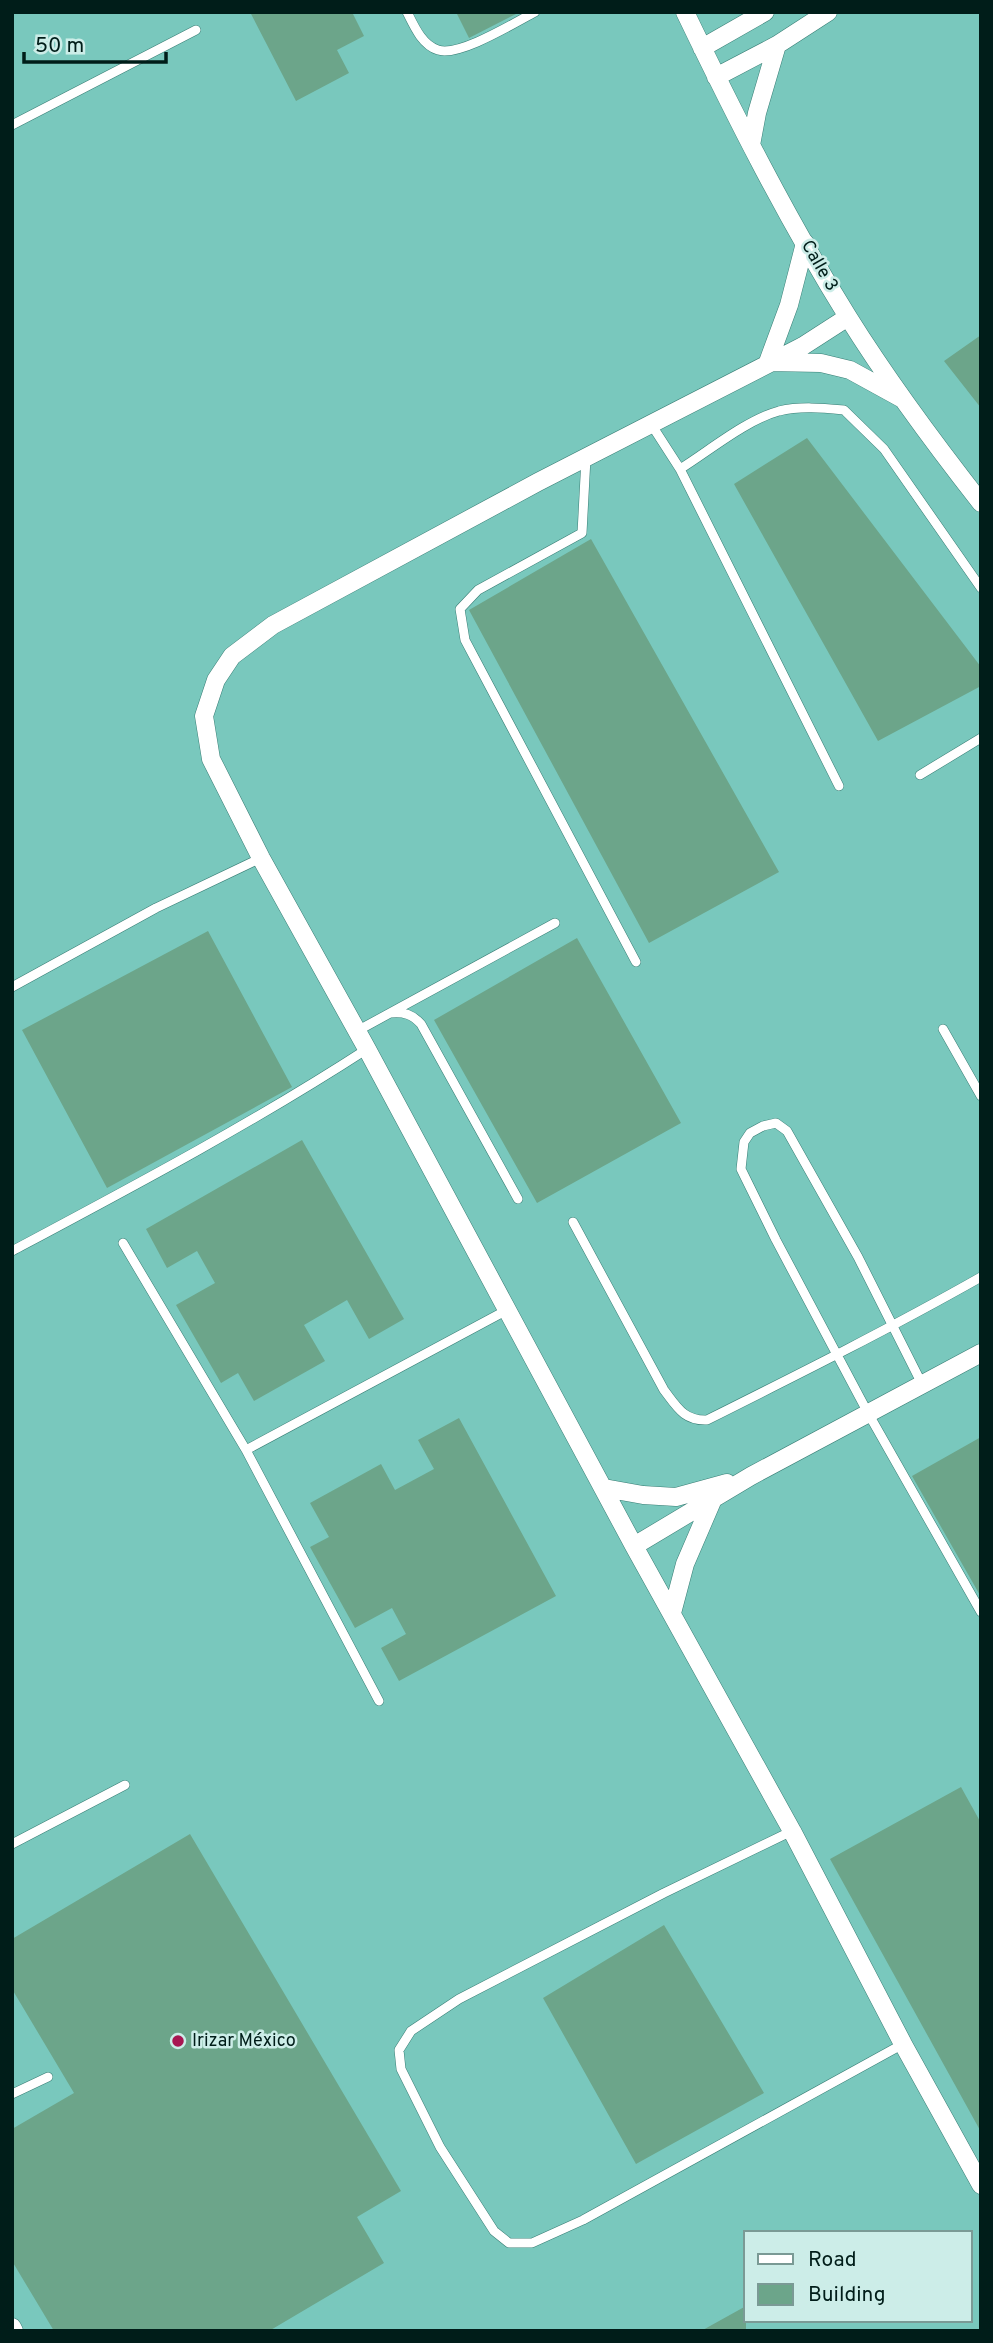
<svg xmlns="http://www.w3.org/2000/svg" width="993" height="2343" font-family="Overpass,sans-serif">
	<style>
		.built { fill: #79c8bd; fill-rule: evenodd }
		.building { fill: #6ca58a }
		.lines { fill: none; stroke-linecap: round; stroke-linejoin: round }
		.lane-casing { stroke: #387e75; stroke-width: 10 }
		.street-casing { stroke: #387e75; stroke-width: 19 }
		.lane { stroke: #fff; stroke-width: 9 }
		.street { stroke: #fff; stroke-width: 18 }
		.poi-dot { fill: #a81652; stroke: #ccede8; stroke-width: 2.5 }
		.labels { text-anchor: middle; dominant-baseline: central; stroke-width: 5; stroke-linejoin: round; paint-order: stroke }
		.street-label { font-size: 18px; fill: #001d19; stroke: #ccede8 }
		.poi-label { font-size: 18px; fill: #001d19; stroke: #ccede8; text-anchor: start }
	</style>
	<rect width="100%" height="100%" fill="#8ed4ca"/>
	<path class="built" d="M12,12H981V2331H12ZM746,2233H970V2320H746Z"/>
	<path class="building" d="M250,12H352L364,36L337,50L349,73L296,101Z
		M456,12H520L469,38Z
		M981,335V408L944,361Z
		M807,438L981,667V686L878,741L734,484Z
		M591,539L779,872L649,943L469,610Z
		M208,931L292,1087L107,1188L22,1030Z
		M577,938L681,1123L537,1203L434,1020Z
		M302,1140L404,1319L369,1339L347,1300L304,1325L325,1361L254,1401L238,1373L221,1383L176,1305L215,1283L197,1251L167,1268L146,1229Z
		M459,1418L556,1596L399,1681L381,1648L406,1634L392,1608L355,1628L310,1547L329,1537L310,1503L381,1464L395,1490L434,1469L418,1440Z
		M981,1437V1597L912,1476Z
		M961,1787L981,1823V2132L830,1859Z
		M190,1834L401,2191L357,2217L384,2263L269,2331H54L12,2261V2129L74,2093L12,1989V1939Z
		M664,1925L764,2093L636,2164L543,1998Z
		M746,2306V2331H701Z"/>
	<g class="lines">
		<g class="lane-casing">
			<path id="lane" d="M407,12C414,26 422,45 438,50C459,57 514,23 535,12
				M12,125L196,30
				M651,424L680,469L839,786
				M586,458L582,533L478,590L460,609L465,640L636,962
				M680,469C709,451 746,420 779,411C800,406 822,408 844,410L884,449L981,588
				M920,775L981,738
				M12,987L156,908L261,858
				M391,1013C404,1012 412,1014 421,1024L518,1199
				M943,1029L981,1096
				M357,1031L555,923
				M573,1222L664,1390C677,1407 684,1421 707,1420C799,1374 891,1328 981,1277
				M123,1243L246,1450
				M12,1251C132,1187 253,1123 367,1049
				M923,1386L858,1257L787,1131L776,1123L763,1126L750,1133L744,1142L741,1169L776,1240L868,1413L981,1612
				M379,1701L246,1450L507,1310
				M792,1831L664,1893L459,1999L411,2031L399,2050L401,2069L440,2147L494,2231L509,2243H532L583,2220L903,2044
				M12,1844L125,1785
				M12,2094L48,2077"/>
		</g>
		<g class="street-casing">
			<path id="street" d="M685,12C735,116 787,219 848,317C888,381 934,443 981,503
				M702,48L765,12
				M716,77L777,45L828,12
				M751,145L757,113L777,45
				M805,243L789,305L768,362L821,363L850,370L901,398
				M848,317L803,346L538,482L273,625L232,656L216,680L204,716L211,759L261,858L367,1049L634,1546L792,1831L903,2044L981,2185
				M604,1488L643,1495L676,1497L727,1483
				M634,1546L751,1476L981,1353
				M672,1613L685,1564L713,1499
				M12,2327L14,2331"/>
		</g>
		<use href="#lane" class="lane"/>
		<use href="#street" class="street"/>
	</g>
	<circle class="poi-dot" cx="178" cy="2041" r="7"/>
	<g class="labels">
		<g class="street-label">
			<text transform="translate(819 266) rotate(60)">Calle 3</text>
		</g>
		<g class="poi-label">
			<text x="192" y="2041">Irizar México</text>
		</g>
	</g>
	<rect width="993" height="2343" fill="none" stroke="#001d19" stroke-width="28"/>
	<rect x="744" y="2231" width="228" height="91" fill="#ccede8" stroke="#7a9a95" stroke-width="2"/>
	<rect x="758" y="2254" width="35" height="10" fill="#ffffff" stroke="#7a9a95" stroke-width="2"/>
	<text x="808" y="2266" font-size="21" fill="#001d19">Road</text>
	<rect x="758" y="2284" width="35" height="21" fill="#6ca58a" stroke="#7a9a95" stroke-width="2"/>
	<text x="808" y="2301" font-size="21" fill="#001d19">Building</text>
	<path d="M24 52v10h142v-10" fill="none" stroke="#001d19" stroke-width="3.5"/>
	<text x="35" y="52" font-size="21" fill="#001d19" stroke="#ccede8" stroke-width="5" paint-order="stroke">50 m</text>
</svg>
